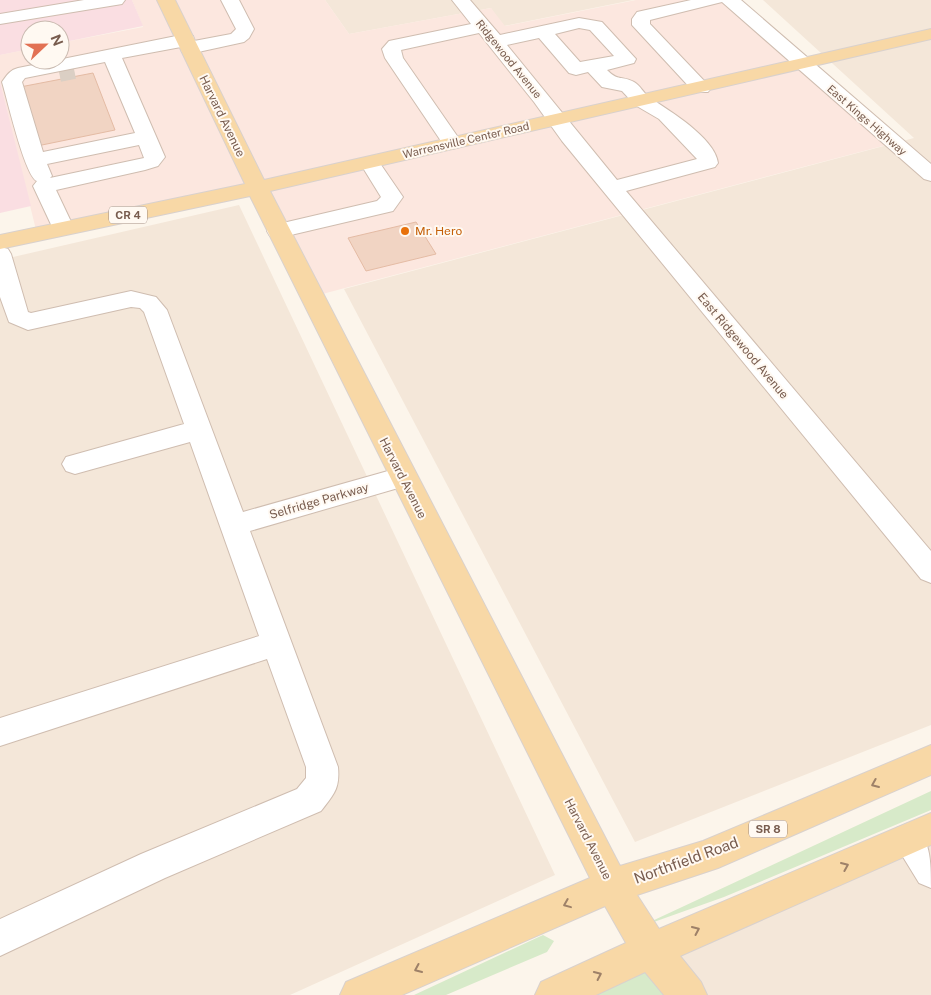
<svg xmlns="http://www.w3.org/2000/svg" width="931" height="995" font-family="'Public Sans',sans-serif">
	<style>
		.residential { fill: #f4e7d9 }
		.commercial { fill: #fce7df }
		.medical { fill: #fadee2 }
		.green { fill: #d7eac9 }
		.building { fill: #f1d4c3; stroke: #e4bba4 }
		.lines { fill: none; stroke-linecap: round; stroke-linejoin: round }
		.minor-tunnel { stroke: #dbcfc4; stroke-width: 20; stroke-dasharray: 20 10; stroke-linecap: butt }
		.minor-casing { stroke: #cfbdb0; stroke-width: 2 }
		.major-casing { stroke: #d9d1cd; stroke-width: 2 }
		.minor { fill: #fff; fill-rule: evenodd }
		.major { fill: #f8d8a6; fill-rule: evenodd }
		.oneway { stroke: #9e8168 }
		.food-dot { fill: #e8710a; stroke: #fff9f2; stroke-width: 2 }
		.labels { text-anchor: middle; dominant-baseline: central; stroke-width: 4; stroke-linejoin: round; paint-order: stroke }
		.far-street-label { font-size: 11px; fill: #785c4e; stroke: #fff9f2 }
		.shield { fill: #fff9f2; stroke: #a08b7f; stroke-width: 1 }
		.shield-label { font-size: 11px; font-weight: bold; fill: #785c4e }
		.street-label { font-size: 12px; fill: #785c4e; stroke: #fff9f2 }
		.food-label { font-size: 12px; fill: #c56008; stroke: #fff9f2; text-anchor: start }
		.near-street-label { font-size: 15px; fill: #785c4e; stroke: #fff9f2 }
	</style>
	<rect width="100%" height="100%" fill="#fcf5eb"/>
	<path class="residential" d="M325,0H633L499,27L491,8L349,34Z
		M763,0H931V725L635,842L344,289L914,138Z
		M239,205L555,875L290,995H0V260Z
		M931,829V995H688L651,950Z"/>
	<path class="commercial" d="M132,0H325L349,34L491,8L505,26L636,0H731L894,143L311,297L256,188L37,234L0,83V55L30,49V60H60V43L143,27Z"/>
	<path class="medical" d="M0,0H132L143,26L60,43V30H30V49L0,55Z
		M0,82L31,206L0,213Z"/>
	<path class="green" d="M931,791V810L724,897L637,928Z
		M543,935L554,941L547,952L446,995H414Z
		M651,950L688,995H554Z"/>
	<path class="building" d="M93,73L115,130L37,146L20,87Z
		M416,222L436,254L366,271L348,238Z"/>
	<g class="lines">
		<path class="minor-tunnel" d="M59,72L74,69"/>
		<g class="minor-casing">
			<path id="minor" d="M84,0H125L122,4L116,5L0,24V14Z
				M221,0H239L254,29L249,38L244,42L189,54L182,52L181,47L122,58L165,157L158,166L145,170L56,190L74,228L71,233L63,235L55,233L33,186L37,181C25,177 7,98 2,82C7,75 10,70 18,68L186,34L193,36L194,41L231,34L236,29ZM105,62L135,133L43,152L22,82L25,78ZM139,145L144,158L50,178L52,176L47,164Z
				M452,0H470L500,35L579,18L602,22L636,59L634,63L607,70C619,82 621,75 634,82C640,85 644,94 650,98C670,111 715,138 718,163L715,167L626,191L931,551V583L921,579L562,141L534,102L479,33L401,50L403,58L462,143L459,147L452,149L445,147L385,58L382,49L389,41L471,24ZM579,28L590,30L614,56L580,62L555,34ZM539,38L569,73L576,75L588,72L602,87L622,91L635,105L659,119L697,159L617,180L507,45Z
				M691,0H741L931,164V181L924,179L722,2L650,20V24L711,88L708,92H694L632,25V19L637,12Z
				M370,157L377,159L403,197L393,211L278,238L270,236L267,231L270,226L377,201L381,197L360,163L363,159Z
				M0,247L8,249L11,254L28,312L31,313L131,291L156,297L167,310L243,512L402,467L412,470L416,477L412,484L250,531L338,767C340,789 334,794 321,811L165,878L0,956V919L141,854L297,789L306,778V767L267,659L0,746V718L259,636L190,442L75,474L66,471L62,464L66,457L184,424L144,312L140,308L131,307L28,330L9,322L0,297Z
				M909,823C931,835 931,861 931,888L919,883L892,839L897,828Z"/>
		</g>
		<g class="major-casing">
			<path id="major" d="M157,0H175L264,180L931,29V39L270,191L620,866L703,841L931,745V775L718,868L637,895L659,929L931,813V845L680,956L701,982L707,995H664L645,972L596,995H535L541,982L626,943L605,906L402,995H340L346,982L590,878L250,196L0,249V235L245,184Z"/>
		</g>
		<use href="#minor" class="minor"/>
		<use href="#major" class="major"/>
	</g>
	<defs><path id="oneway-chevron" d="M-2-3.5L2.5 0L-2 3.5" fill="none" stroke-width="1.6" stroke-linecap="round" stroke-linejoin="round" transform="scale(1.25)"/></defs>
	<g class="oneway">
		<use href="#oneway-chevron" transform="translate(875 784) rotate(157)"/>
		<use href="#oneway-chevron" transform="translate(845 866) rotate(-23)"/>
		<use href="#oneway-chevron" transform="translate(567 904) rotate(158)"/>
		<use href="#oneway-chevron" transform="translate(696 930) rotate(-24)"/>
		<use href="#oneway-chevron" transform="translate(418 969) rotate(156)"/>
		<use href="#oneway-chevron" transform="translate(598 975) rotate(-25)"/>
	</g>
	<circle class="food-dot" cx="405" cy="231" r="5"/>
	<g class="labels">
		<g class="far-street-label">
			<text transform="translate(509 59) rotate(51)">Ridgewood Avenue</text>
			<text transform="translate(867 120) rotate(41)">East Kings Highway</text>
			<text transform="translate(466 140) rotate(-13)">Warrensville Center Road</text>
		</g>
		<g class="shield">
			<rect x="109" y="206.5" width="38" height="17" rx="4"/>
			<rect x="749" y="820.5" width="38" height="17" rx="4"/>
		</g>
		<g class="shield-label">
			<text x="128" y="215">CR 4</text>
			<text x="768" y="829">SR 8</text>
		</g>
		<g class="street-label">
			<text transform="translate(222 116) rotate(64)">Harvard Avenue</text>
			<text transform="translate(743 346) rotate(50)">East Ridgewood Avenue</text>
			<text transform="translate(403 478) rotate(63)">Harvard Avenue</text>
			<text transform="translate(319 501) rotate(-16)">Selfridge Parkway</text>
			<text transform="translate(588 839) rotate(63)">Harvard Avenue</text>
		</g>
		<g class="food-label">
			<text x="415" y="231">Mr. Hero</text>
		</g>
		<g class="near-street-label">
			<text transform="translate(686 860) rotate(-20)">Northfield Road</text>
		</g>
	</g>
	<g transform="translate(45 45) rotate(68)"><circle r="24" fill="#fff9f2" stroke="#c9bab0"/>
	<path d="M0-4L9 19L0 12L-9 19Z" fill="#e27154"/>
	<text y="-8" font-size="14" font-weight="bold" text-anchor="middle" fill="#785c4e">N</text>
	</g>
</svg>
